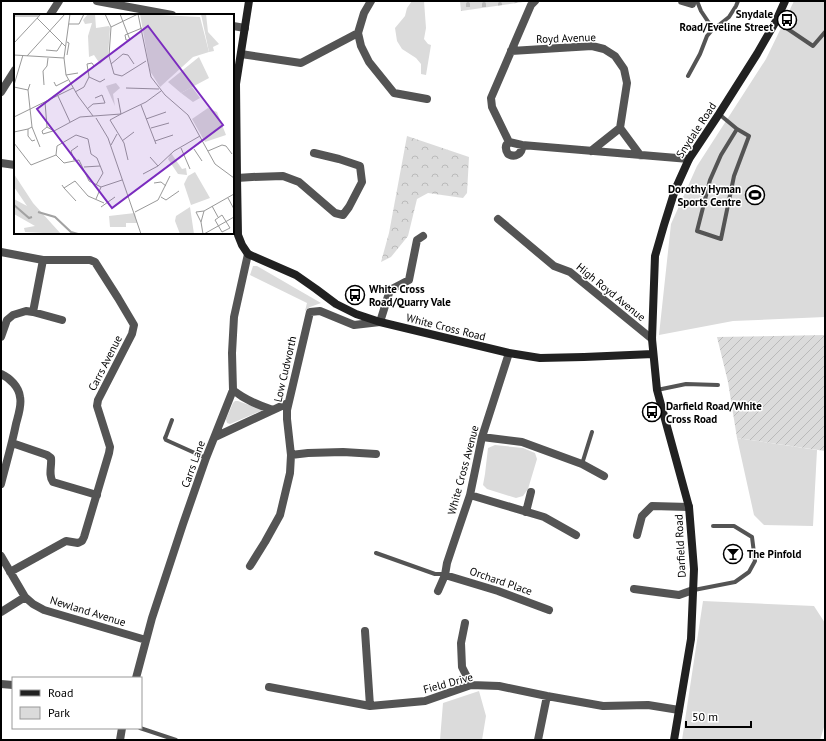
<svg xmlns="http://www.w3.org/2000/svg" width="826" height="741" font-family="'PT Sans',sans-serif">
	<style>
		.green { fill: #dbdbdb }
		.forest { fill: url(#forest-crowns) }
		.cemetery { fill: url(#cemetery-stones) }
		.garden { fill: url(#garden-furrows) }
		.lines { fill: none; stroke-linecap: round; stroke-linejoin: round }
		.lane { stroke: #545454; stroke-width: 4 }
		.street { stroke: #545454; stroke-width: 8 }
		.secondary { stroke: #212121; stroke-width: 8 }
		.labels { text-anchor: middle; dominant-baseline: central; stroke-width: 3; stroke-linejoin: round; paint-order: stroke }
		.poi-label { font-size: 11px; font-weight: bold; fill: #000; stroke: #fff; text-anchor: start }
		.street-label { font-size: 11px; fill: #000; stroke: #fff }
		.inset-river { fill: none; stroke: #a2a2a2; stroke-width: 2 }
		.inset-road { fill: none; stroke: #999; stroke-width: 1 }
		.view { fill: #7b2cbf; fill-opacity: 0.15; stroke: #7b2cbf; stroke-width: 2 }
		.inset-edge { fill: none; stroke: #000; stroke-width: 2 }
	</style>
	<defs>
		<pattern id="forest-crowns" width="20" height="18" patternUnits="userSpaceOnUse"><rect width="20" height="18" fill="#dbdbdb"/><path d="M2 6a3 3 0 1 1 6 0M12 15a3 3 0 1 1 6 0" fill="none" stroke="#bababa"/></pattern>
		<pattern id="cemetery-stones" width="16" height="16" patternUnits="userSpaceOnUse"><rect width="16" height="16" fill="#dbdbdb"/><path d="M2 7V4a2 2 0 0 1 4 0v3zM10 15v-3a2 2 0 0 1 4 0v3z" fill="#bababa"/></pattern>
		<pattern id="garden-furrows" width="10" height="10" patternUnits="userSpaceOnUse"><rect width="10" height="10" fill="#dbdbdb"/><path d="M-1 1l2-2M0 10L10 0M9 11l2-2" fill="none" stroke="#bababa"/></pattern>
	</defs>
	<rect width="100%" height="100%" fill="#fff"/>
	<path class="green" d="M412,1H424L426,28L424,39L428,44L431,45L426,75L421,74V64L416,58L402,49L397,41L395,28L405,16L407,8Z
		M794,1H825V317L733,321L659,335L671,224L697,166L766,59Z
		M253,266H257L321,303L310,307L305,311L307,303L250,275Z
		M235,401H238L263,410L230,424L227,423L226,419L233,403Z
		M737,438L817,450L813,526L764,525L754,515Z
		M495,445L523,448L535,453L537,459L528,489L523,496L516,498L487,489L483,485L485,474L488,448Z
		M703,601L814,606L825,623V724L820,740H682Z
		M479,691L486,716L482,740H440L443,703Z"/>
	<path class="forest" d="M407,136L469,157L467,193L463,198L428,193L417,199L408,236L391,257L381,262L389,233Z"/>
	<path class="cemetery" d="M460,1H524L523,2L461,11Z"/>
	<path class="garden" d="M825,335V451L737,438L728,382L717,337Z"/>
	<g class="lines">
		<path class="lane" d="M697,1L701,11L713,29
			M776,21L813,46L825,32
			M688,76L700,54L707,36L713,29L719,25L729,17L736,6L738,1
			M719,114L737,129L721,155L710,180L697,231L721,239L734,176L749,136L737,129
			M657,390L686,384L718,385
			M172,420L166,436L165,438L166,440L206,458
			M582,464L592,432
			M376,553L435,574H445
			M694,590L735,582L749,572L755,561L752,537L734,526H713
			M140,728L176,740"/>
		<path class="street" d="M97,1L172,15
			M535,1L531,5L491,98L492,107L509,142L522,145L689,159
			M682,1L692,4V1
			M50,15L59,1
			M233,26L245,28
			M358,33L361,46L369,62L394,93L427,99
			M511,51L592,46L604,49L615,56L624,69L627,83L620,128
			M241,54L301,63L358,33L364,13L371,1
			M1,92L15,70
			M620,128L640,155
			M509,142C505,145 505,149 508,154C515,158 523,154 522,145
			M591,151L620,128
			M1,163L15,165
			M237,178L252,177L283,176L299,182L335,213L343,215L349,207L362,182L360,166L339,159L314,153
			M498,219L554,266L570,272L652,339
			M1,252L43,260H90L95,262L118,298L134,325L132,334L98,400L97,406L110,447L109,453L84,537L82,541L78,543L66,541L10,572
			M33,312L43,260
			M1,337L7,320L13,315L26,311L33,312L62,320
			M1,374C10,378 19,387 20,397C22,405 18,416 16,424C12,444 6,464 1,484
			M233,390C245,400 258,405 273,410
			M215,437L288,403
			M482,437L522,442L582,464L604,476
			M12,443L47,455L51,458C52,466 48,475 53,482L97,495
			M291,455L308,453L343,452L376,454
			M470,495L544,517L576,535
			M526,512L531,492
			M637,535L642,516L652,506L689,507
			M1,556L25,597L33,604L44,610L146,640
			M250,566L265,542L280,515L290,473L291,455L287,419V410L310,312L320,311L354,325L380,322L390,290L409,280L417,240L423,236
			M445,575L498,591L549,610
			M634,589L679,595L693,590
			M438,591L445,575L447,563L452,548L470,495L482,437L509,353
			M1,612L25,597
			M465,623L461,643L462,667L471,685
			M365,631L370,706
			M136,678L152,618L183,524L206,458L233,390L232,353L234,317L248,254
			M1,684L13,685
			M269,687L370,706L425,701L471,685L499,686L547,696L603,706L648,705L679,710
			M120,740L122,728
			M538,740L547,696"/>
		<path class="secondary" d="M249,1L236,84L237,178L238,235L242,245L248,254L296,275L316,289L336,304L356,314L380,322L509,353L540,358L584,357L653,354
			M674,740L691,639L694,569L689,507L657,390L652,339L655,256L664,225L675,190L689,159L719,114L757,54L776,21L785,1"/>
	</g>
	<defs>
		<g id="bus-ring" transform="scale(1)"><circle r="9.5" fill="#fff" stroke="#000" stroke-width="1.5"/><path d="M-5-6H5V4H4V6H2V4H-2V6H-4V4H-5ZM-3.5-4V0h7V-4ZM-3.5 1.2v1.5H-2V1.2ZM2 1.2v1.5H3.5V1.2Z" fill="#000"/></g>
		<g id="stadium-ring" transform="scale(1)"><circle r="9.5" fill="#fff" stroke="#000" stroke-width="1.5"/><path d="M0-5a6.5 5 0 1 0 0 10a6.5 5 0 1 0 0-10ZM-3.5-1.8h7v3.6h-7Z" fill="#000"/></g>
		<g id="bar-ring" transform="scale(1)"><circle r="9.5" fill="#fff" stroke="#000" stroke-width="1.5"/><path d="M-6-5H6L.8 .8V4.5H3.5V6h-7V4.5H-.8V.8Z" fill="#000"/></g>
	</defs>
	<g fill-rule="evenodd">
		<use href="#bus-ring" x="787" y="20"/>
		<use href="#stadium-ring" x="755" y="195"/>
		<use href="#bus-ring" x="355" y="295"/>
		<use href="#bus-ring" x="652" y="412"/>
		<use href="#bar-ring" x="733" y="554"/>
	</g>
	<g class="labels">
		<g class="poi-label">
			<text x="773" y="14" text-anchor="end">Snydale<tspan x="773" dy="13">Road/Eveline Street</tspan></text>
			<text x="741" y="189" text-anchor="end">Dorothy Hyman<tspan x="741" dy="13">Sports Centre</tspan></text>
			<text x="369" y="289">White Cross<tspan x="369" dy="13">Road/Quarry Vale</tspan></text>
			<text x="666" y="406">Darfield Road/White<tspan x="666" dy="13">Cross Road</tspan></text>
			<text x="747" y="554">The Pinfold</text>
		</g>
		<g class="street-label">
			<text transform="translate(566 38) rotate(-2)">Royd Avenue</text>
			<text transform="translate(696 130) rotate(-57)">Snydale Road</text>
			<text transform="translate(611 292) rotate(39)">High Royd Avenue</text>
			<text transform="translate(446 327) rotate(14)">White Cross Road</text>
			<text transform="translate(105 363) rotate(-63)">Carrs Avenue</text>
			<text transform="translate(285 369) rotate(-77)">Low Cudworth</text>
			<text transform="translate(193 464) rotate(-70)">Carrs Lane</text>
			<text transform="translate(463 470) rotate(-75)">White Cross Avenue</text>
			<text transform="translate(680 546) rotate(-93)">Darfield Road</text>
			<text transform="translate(501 581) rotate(19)">Orchard Place</text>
			<text transform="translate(88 611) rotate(17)">Newland Avenue</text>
			<text transform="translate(448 683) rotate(-15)">Field Drive</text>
		</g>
	</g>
	<g transform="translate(14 14)">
		<rect width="220" height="220" fill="#fff"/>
		<path d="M126,0L186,3L195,38L179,43L146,73L136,57ZM178,73L186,84L179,88L167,79ZM194,94L203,98L212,121L191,128L178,105ZM157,139L168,155L172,154L173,161L164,160L154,145ZM176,193L180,220H166L161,207L162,202ZM121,199L123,209H112V213H96L95,202Z" fill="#dbdbdb"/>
		<path d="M187,0H192L194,18L205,30L199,33L200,37L195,38ZM102,69L106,74L99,80L101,92L92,72ZM0,160L19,189L47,220L11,218L10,214L21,212L0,200V185L13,192L0,173Z" fill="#dbdbdb"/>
		<path d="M74,0H81L82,14L95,12L96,14L94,42L86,50L80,41L75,43L74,22L78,9L71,10L69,6Z" fill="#dbdbdb"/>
		<path d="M185,43L195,64L167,79L154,68ZM181,158L196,184L177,191L170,170L174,162Z" fill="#dbdbdb"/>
		<path class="inset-river" d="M0,191L15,204L18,203M24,198L41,203L57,218L64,220"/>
		<path class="inset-road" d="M56,0L50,44L52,61L64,82L79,102M91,0L97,13M106,0L116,26M124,0L137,63L151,81L174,101L201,150L220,164M0,2H25M23,4L52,33M55,10H65L70,0M97,13L95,42L100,60L108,62L132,47M97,13L124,0M116,26H112L111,21L128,14M0,29L27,0M32,36L43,37L48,29M0,41L50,44M53,41L55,29L53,28M13,42L51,0M97,50L109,40L114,41L120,50M52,61L64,59M75,63L86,68L91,65M40,68L42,72L54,66M16,70L14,76L18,113L26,133M0,71L9,41M30,71L29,57L33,52L34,44M0,73L14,76M112,74L145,75M61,78L70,73L75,63L73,50L78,49L80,52M44,82L56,108M104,84L107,100L96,106L110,129L114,146M31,88L33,113L40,117L66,103L107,100L132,88L147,77M127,91L142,130M73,95L79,90L91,89L88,81L81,84M0,103L59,74M82,104L94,124L127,220M132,105L152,98M18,113L14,115V122L18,127L21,126M33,113L28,117L29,120L39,117M137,114L155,109M0,118L14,115M108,127L120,118M141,127L159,121M0,129L17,151L42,141L50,149L65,146L75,167L87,173L108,166M97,131L103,120M167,134L176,155M180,135L188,147M194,137L208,131L212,132L218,140M42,141L43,132L62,121L74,125L77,140L83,144L89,159L82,171M136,143L144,152M60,146L57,137L64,132M70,153L86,152M129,160L144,152L160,137L186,122M140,169L147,168L152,172M48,171L50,174L61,167L74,182L90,189M50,174L62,187M147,183L152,186L165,177M214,184L220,195M82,185L87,173M198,192L204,203M87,193L101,183M121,198L144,186L156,162M208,201L216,214L208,218L201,206ZM187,208L182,198L190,197M189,220L187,208L190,197L220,180M190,220L220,203"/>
		<path class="view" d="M134,12L209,111L98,194L23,95Z"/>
		<rect width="220" height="220" class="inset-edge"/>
	</g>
	<rect width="826" height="741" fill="none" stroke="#000000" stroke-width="4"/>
	<rect x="12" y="677" width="130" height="52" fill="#ffffff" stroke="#999999"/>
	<rect x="20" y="690" width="20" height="6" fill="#212121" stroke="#999999"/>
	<text x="48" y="697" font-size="12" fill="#000000">Road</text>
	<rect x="20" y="707" width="20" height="12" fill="#dbdbdb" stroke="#999999"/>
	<text x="48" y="717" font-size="12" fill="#000000">Park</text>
	<path d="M686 721v6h65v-6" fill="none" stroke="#000000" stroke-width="2"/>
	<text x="692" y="721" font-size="12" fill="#000000" stroke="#ffffff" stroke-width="3" paint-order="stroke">50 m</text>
</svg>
